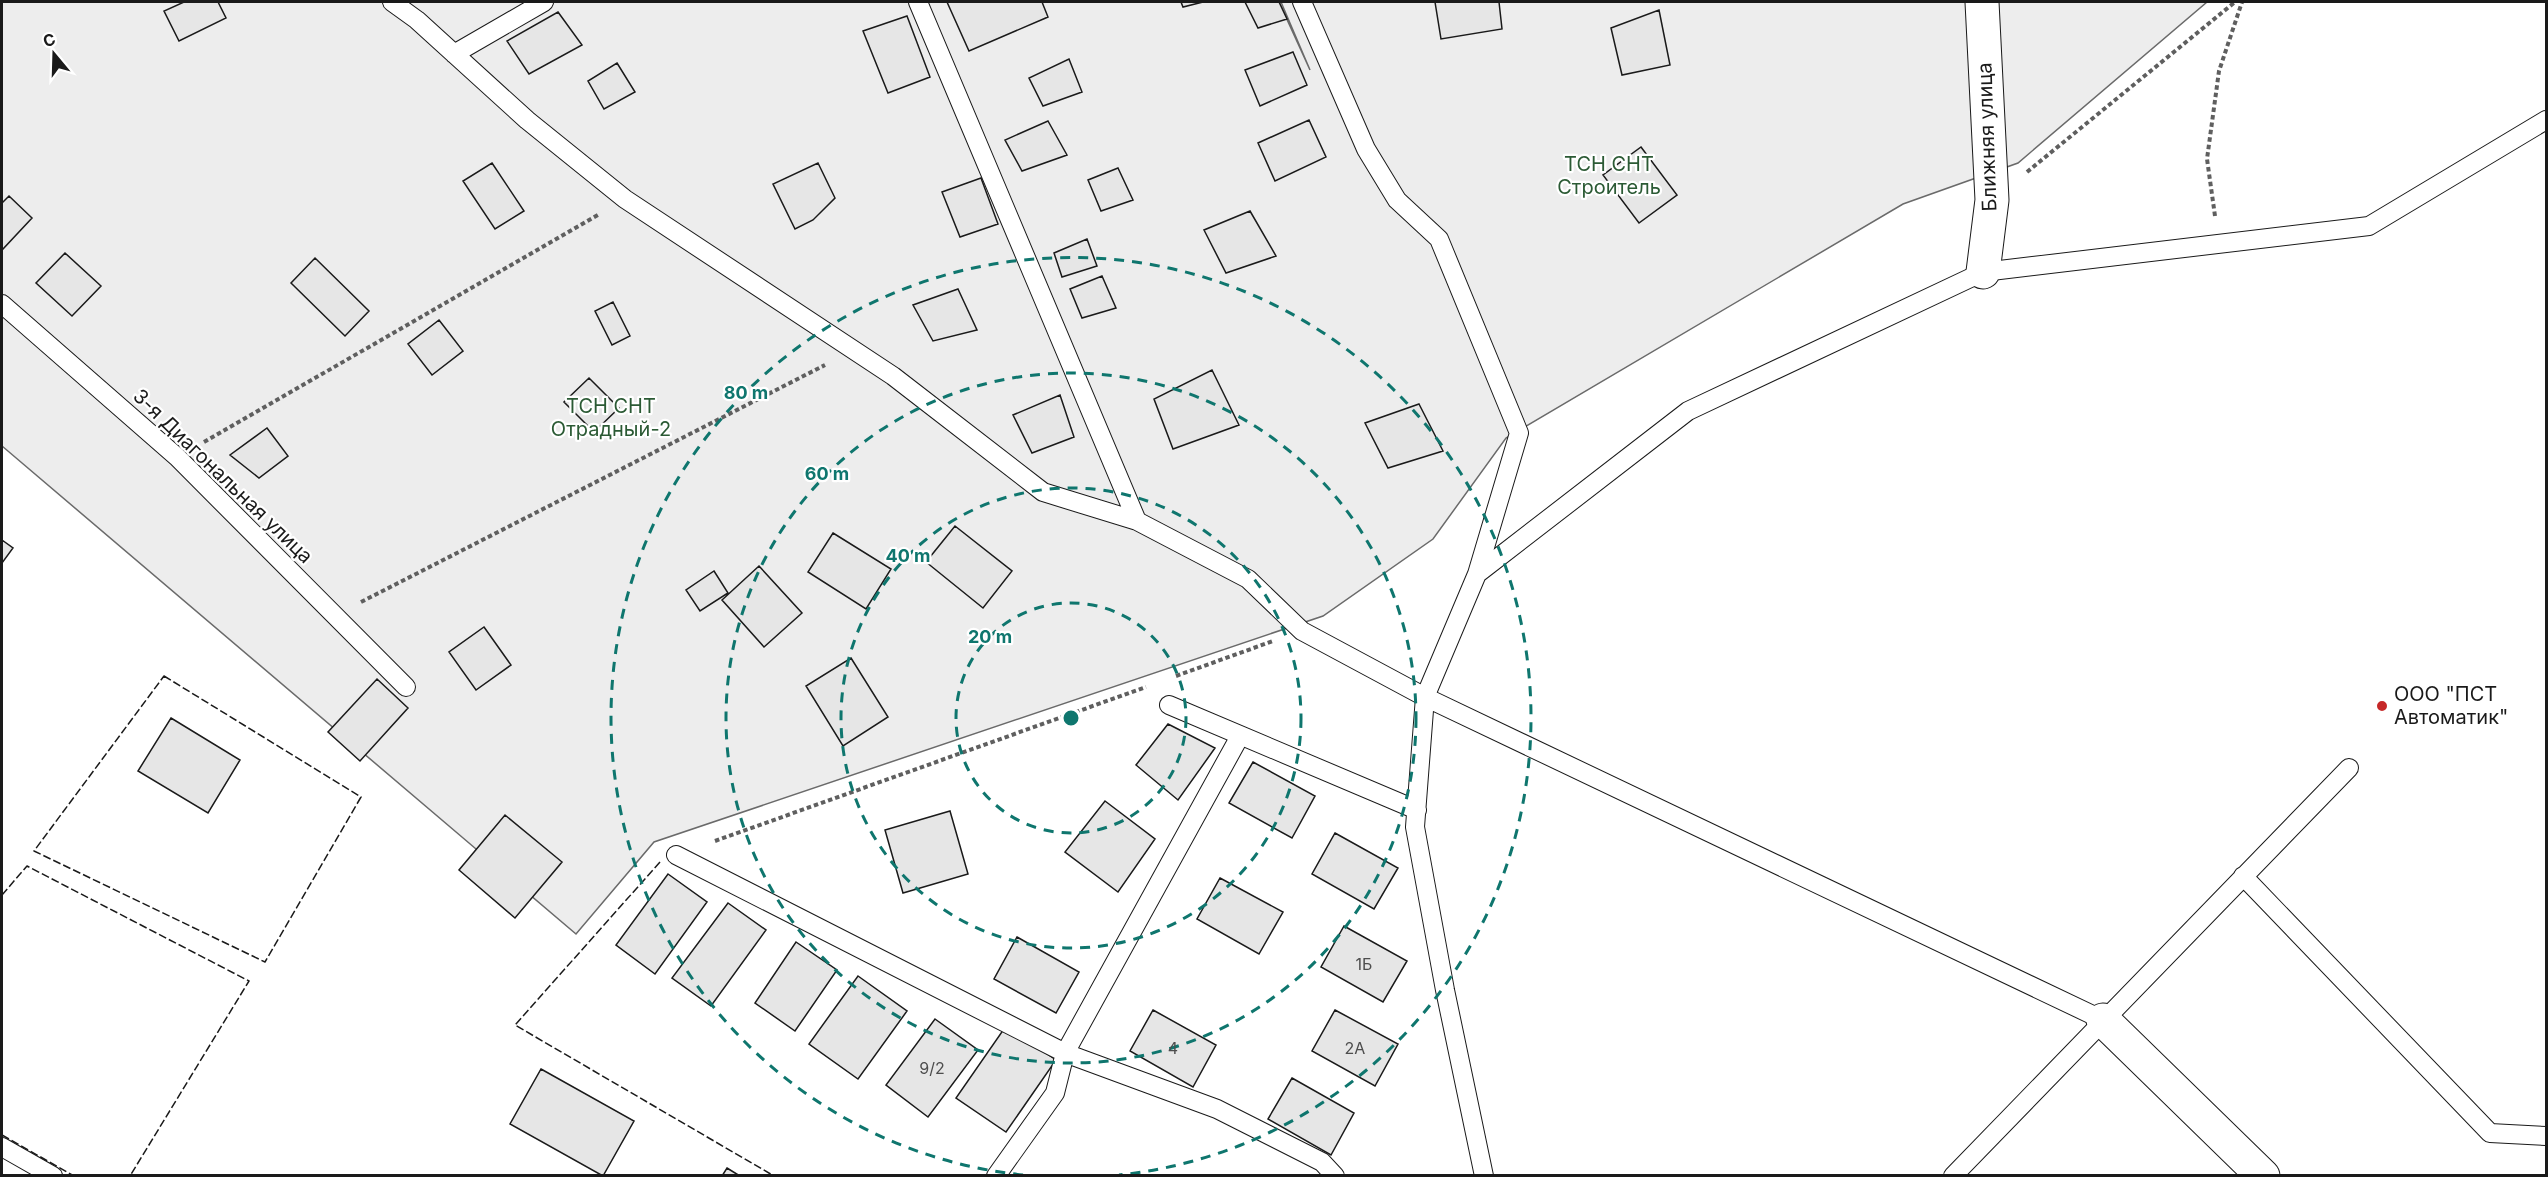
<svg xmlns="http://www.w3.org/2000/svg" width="2548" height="1177" font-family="Inter,sans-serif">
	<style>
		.built { fill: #ededed; stroke: #6a6a6a; stroke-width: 1.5 }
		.building { fill: #e6e6e6; stroke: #1a1a1a; stroke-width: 1.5 }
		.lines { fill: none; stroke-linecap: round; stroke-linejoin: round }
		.lane-casing { stroke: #1a1a1a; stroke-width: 20 }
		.street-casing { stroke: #1a1a1a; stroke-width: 35 }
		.path { stroke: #5f5f5f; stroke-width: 4; stroke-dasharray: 4.5 3; stroke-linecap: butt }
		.lane { stroke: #fff; stroke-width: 18 }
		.street { stroke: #fff; stroke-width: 33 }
		.fence { stroke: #1a1a1a; stroke-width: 1.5; stroke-dasharray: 8 3; stroke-linecap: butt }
		.ring { fill: none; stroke: #0f766e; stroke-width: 3; stroke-dasharray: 10 8 }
		.poi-dot { fill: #c62828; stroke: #fff; stroke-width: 2 }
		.labels { text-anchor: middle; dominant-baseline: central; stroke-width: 4.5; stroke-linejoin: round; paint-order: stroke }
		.number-label { font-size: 16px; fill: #4d4d4d }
		.street-label { font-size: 20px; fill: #1a1a1a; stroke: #fff }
		.park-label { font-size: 20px; fill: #2b5a34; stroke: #fff }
		.poi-label { font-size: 20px; fill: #1a1a1a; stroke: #fff; text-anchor: start }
		.centre { fill: #0f766e; stroke: #fff; stroke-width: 3 }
		.ring-label { font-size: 18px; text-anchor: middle; font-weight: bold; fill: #0f766e; stroke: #fff; stroke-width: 4.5; stroke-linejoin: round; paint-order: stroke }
	</style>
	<rect width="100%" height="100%" fill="#fff"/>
	<path class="built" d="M2,2H1279L1310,70L1281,2H2207L2018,163L1903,204L1506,438L1433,539L1323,616L654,842L576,934L2,446Z"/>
	<path class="building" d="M184,2H218L226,18L179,41L164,11Z
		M947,2H1042L1048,17L969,51Z
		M1181,2H1203L1183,7Z
		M1245,2H1279L1287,19L1258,28Z
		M1435,2H1499L1502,29L1441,39Z
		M1659,10L1670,65L1622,75L1611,28Z
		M558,12L582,45L529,74L507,41Z
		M907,16L930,77L888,93L863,31Z
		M1293,52L1307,85L1260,106L1245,70Z
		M1069,59L1082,92L1043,106L1029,78Z
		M617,63L635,92L604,109L588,81Z
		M1309,120L1326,157L1275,181L1258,143Z
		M1048,121L1067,155L1022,171L1005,140Z
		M1641,147L1677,195L1639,223L1603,175Z
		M492,163L524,211L495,229L463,181Z
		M818,163L835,198L813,220L795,229L773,184Z
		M1118,168L1133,200L1101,211L1088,180Z
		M981,178L998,224L960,237L942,192Z
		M9,196L32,218L2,250V203Z
		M1250,211L1276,256L1226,273L1204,230Z
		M1087,239L1097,266L1062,277L1054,253Z
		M65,253L101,286L72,316L36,283Z
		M315,258L369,311L345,336L291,283Z
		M1102,276L1116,308L1082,318L1070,289Z
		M958,289L977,330L933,341L913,305Z
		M613,302L630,336L612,345L595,311Z
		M439,320L463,351L432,375L408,344Z
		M1212,370L1239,425L1173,449L1154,399Z
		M589,378L619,408L594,432L564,402Z
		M1060,395L1074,437L1032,453L1013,415Z
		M1419,404L1443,451L1388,468L1365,423Z
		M267,428L288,456L259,478L230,455Z
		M955,526L1012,571L983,608L926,562Z
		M833,533L891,569L866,609L808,572Z
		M2,540L13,548L2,563Z
		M759,566L802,613L764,647L722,600Z
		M714,571L728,593L700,611L686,590Z
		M484,627L511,665L476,690L449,652Z
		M851,658L888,717L843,746L806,686Z
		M377,679L408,708L360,761L328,732Z
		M171,718L240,760L208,813L138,771Z
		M1168,724L1215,748L1178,800L1136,765Z
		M1253,762L1315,796L1292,838L1229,803Z
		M1105,801L1155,839L1118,892L1065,852Z
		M950,811L968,874L903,893L885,830Z
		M505,815L562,862L515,918L459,870Z
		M1335,833L1398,868L1374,909L1312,874Z
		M668,874L707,902L655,974L616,945Z
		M1220,878L1283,912L1259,954L1197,919Z
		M728,903L766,930L711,1006L672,978Z
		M1344,926L1407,961L1383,1002L1321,967Z
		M1017,937L1079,972L1056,1013L994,979Z
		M796,942L837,970L795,1031L755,1003Z
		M858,976L907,1011L858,1079L809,1044Z
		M1153,1010L1216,1045L1193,1087L1130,1051Z
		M1335,1010L1398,1044L1375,1086L1312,1051Z
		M935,1019L978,1050L928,1117L886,1085Z
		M1006,1026L1056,1060L1006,1132L956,1098Z
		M541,1069L634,1121L603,1176L510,1124Z
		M1292,1078L1354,1113L1331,1155L1268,1119Z
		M727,1168L740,1176H722Z"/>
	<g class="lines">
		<g class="lane-casing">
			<path id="lane" d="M392,2L417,20L527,120L625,199L893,376L1043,492L1137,521L1248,579L1302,631L1425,697L2103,1020
				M918,2L1137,521
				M1302,2L1366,149L1397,200L1439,239L1519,433L1477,574
				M454,54L544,2
				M2,304L177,457L406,687
				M1169,705L1417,810
				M676,855L1065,1053L1217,1109L1322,1162L1335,1176
				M2243,876L2490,1133L2546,1136
				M2,1147L53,1176
				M996,1176L1055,1093L1065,1053L1240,736
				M1484,1176L1445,990L1415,827L1425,697L1477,574L1688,411L1983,272L2369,226L2546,120
				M1953,1176L2349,768"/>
		</g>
		<g class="street-casing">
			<path id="street" d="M1982,2L1992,200L1983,272
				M2103,1020L2263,1176"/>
		</g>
		<path class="path" d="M2027,172L2235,2
			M2215,216L2207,159L2219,71L2242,2
			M204,442L598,215
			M361,602L825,365
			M1176,676L1273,641
			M715,841L1146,687"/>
		<use href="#lane" class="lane"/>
		<use href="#street" class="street"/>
		<path class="fence" d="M164,676L361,797L265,962L34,851Z
			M660,862L515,1025L774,1176
			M2,895L27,866L249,981L130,1176
			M2,1135L74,1176"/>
	</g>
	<g class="ring">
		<circle cx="1071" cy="718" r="115"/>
		<circle cx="1071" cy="718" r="230"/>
		<circle cx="1071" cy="718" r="345"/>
		<path d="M1023 1175A460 460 0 1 1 1119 1175"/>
	</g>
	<circle class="poi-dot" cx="2382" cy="706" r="6"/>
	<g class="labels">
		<g class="number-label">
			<text x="1364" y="964">1Б</text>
			<text x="1173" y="1048">4</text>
			<text x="1355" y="1048">2А</text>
			<text x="932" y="1068">9/2</text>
		</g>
		<g class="street-label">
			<text transform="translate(1987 137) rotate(-92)">Ближняя улица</text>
			<text transform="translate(223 476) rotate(44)">3-я Диагональная улица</text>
		</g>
		<g class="park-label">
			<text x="1609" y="164">ТСН СНТ<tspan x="1609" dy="23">Строитель</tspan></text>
			<text x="611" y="406">ТСН СНТ<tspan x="611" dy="23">Отрадный-2</tspan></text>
		</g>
		<g class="poi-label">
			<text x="2394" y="694">ООО "ПСТ<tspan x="2394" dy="23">Автоматик"</tspan></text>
		</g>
	</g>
	<circle cx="1071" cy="718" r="9" class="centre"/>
	<g class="ring-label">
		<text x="746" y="399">80 m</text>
		<text x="827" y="480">60 m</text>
		<text x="908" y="562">40 m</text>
		<text x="990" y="643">20 m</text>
	</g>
	<rect width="2548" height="1177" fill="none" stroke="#1a1a1a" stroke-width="6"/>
	<g transform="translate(54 54) rotate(341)" stroke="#ffffff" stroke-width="4.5" paint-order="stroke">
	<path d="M0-4.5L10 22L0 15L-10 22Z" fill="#1a1a1a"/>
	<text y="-9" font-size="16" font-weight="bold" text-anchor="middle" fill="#1a1a1a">С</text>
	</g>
</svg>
